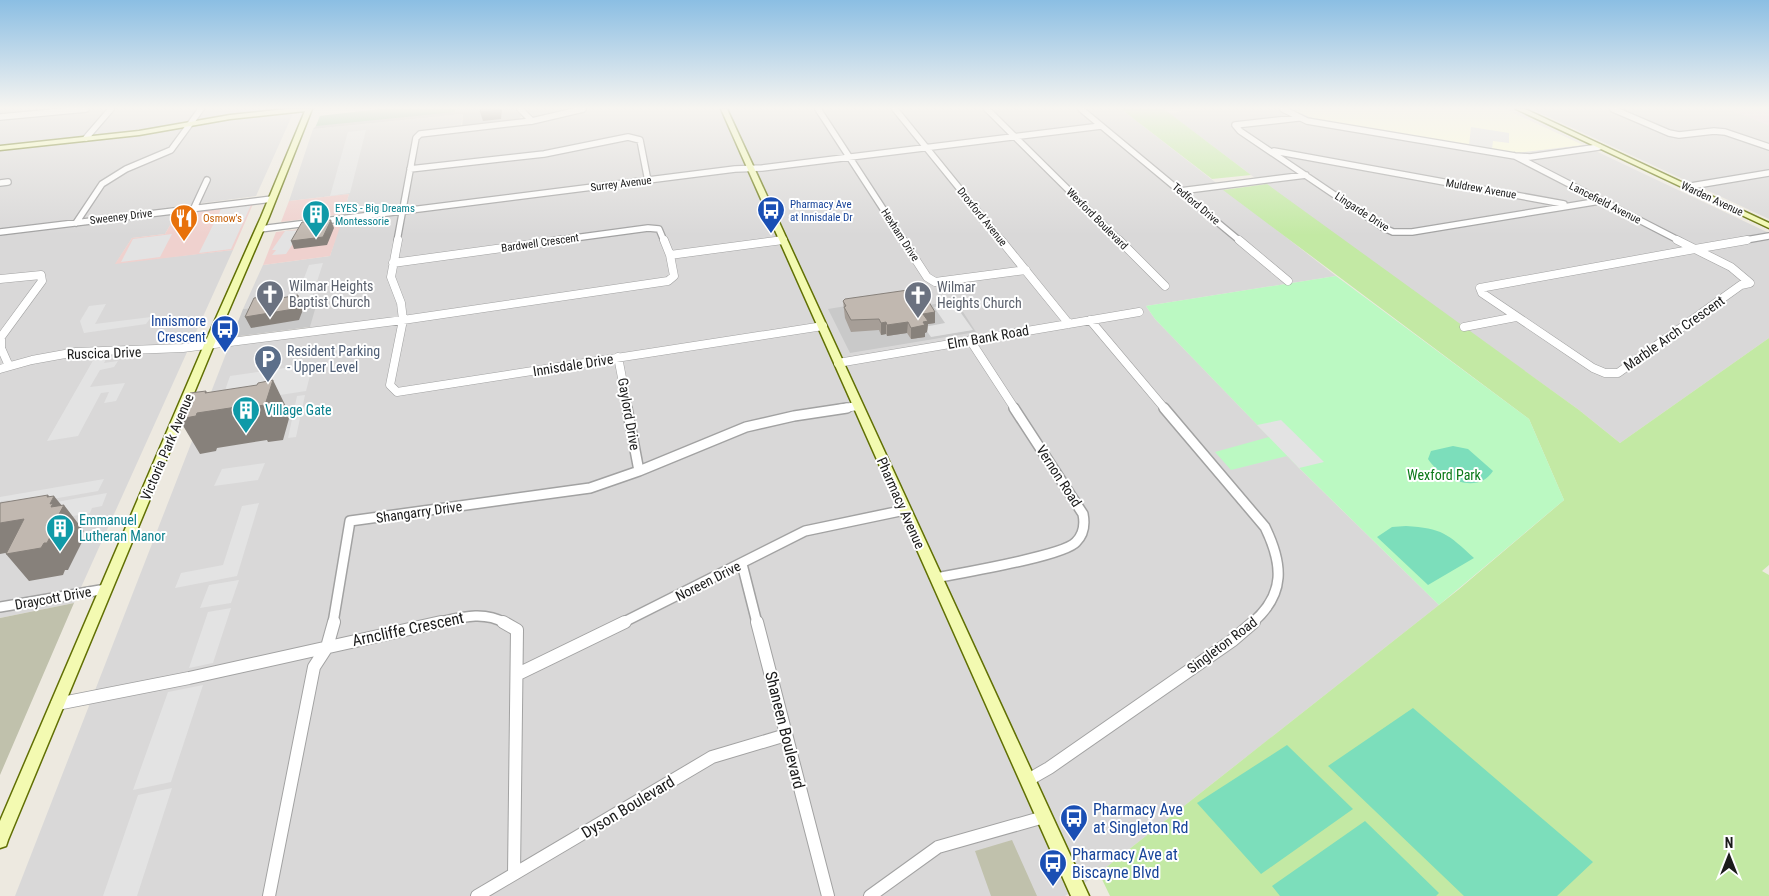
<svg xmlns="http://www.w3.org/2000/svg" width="1769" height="896" font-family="'Roboto Condensed',sans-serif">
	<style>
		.residential { fill: #d9d8d8 }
		.commercial { fill: #efd1ce }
		.industrial { fill: #e6d2e2 }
		.education { fill: #feffd7 }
		.religious { fill: #c9c9c9 }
		.construction { fill: #c0c1ac }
		.grass { fill: #c3e9a4 }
		.cemetery { fill: #a1c6a8 }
		.park { fill: #bbf9c2 }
		.pitch { fill: #7cdebb }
		.parking { fill: #e3e3e3 }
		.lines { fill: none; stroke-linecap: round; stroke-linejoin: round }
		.street-far3-casing { stroke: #a2a2a2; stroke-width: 8 }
		.street-far2-casing { stroke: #a2a2a2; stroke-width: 9 }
		.street-far1-casing { stroke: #a2a2a2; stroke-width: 12 }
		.street-casing { stroke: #a2a2a2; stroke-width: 14 }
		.secondary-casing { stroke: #617004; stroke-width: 3 }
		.street-far3 { stroke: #fff; stroke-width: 5.5 }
		.street-far2 { stroke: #fff; stroke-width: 8 }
		.street-far1 { stroke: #fff; stroke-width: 9 }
		.street { stroke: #fff; stroke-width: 12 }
		.secondary { fill: #f3fab1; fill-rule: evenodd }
		.wall { fill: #a69e97 }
		.shaded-wall { fill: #87817b }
		.building { fill: #c1b8b0; stroke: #87817b }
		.labels { text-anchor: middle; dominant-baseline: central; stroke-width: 4; stroke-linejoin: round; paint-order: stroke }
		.far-street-label { font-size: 11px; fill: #1b1b1b; stroke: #fff }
		.far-transit-label { font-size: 11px; fill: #164399; stroke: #fff; text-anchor: start }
		.far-culture-label { font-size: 11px; fill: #0d838f; stroke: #fff; text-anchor: start }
		.far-food-label { font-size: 11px; fill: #c56008; stroke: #fff; text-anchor: start }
		.worship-label { font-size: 14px; fill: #5b616d; stroke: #fff; text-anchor: start }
		.transit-label { font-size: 14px; fill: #164399; stroke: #fff; text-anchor: end }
		.street-label { font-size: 14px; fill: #1b1b1b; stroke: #fff }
		.service-label { font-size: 14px; fill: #4e5e75; stroke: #fff; text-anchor: start }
		.culture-label { font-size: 14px; fill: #0d838f; stroke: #fff; text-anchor: start }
		.park-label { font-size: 14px; fill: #0a7817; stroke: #fff }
		.near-street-label { font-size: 16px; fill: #1b1b1b; stroke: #fff }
		.near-transit-label { font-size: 16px; fill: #164399; stroke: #fff; text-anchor: start }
	</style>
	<rect width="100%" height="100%" fill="#ede9e0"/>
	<path class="residential" d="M0,109H295L256,196L181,206L165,234L132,238L116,263L233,250L74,603L0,618Z
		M527,109H1121L1336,276L1146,306L1155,319L1299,468L1439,605L1099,873L1065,896H15L229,346L308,334L317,299L243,309L263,265L330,256L349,194L289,201L313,129L463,114L460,132L536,124L535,118Z
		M1202,109H1309L1296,111L1320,121L1516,153L1583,145L1769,233V338L1620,443L1579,410L1251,175L1169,113Z
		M1532,109H1728L1769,125V219Z"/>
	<path class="commercial" d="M349,194L343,214L281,222L289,201Z
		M253,204L233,250L115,264L132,238L165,234L177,213Z
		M341,224L330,256L263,265L276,232Z"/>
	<path class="industrial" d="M1728,109H1769V125Z"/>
	<path class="education" d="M1309,109H1505L1583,145L1516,153L1320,121L1295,111Z"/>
	<path class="religious" d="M381,109H515L521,116L519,120L462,127L463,114L313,129L316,126L320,116Z
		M920,294L928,305L956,301L976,332L850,353L828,309Z
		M318,299L310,327L232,337L243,309Z"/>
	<path class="construction" d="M74,603L0,775V618Z
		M1012,840L1037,896H991L975,851Z"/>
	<path class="grass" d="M1121,109H1164L1251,175L1212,179Z
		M1267,184L1579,410L1620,443L1769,338V565L1762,571L1769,575V896H1110L1099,873L1458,590L1564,500L1529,419L1223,190Z"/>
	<path class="cemetery" d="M381,109H455V112L316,126L320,116Z"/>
	<path class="park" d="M1336,276L1529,419L1564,500L1439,605L1287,456L1231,470L1215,452L1269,437L1155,319L1146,306Z"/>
	<path class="pitch" d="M1453,446L1468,449L1493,471C1477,496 1440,478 1428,459L1431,451Z
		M1406,526C1442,528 1448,534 1474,558L1428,585L1377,537L1392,527Z
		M1413,708L1593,862L1557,896H1464L1328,766Z
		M1287,745L1353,809L1261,874L1197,803Z
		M1365,821L1439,893L1436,896H1280L1272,886Z"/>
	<path class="parking" d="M1471,127L1509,133V143L1493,141L1492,149L1469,145Z
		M366,130L350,193L330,196L348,132Z
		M251,205L231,249L199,253L221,209Z
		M302,230L286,254L272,255L276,250H272L285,231Z
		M172,234L160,257L121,262L133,239Z
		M323,263L312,297L296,299L309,265Z
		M106,304L95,324L151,317L146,324L84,333L80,321L89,306Z
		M947,304L949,308L956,306L973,330L931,337L924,327L945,323L934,307Z
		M108,355L104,363L118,361L114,367L100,370L90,387L125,383L116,401L104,403L109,392L101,393L78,436L47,441L95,357Z
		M313,364L306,391L240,401L222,399L230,376Z
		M305,395L296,437L288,438L297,396Z
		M1281,420L1324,462L1299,468L1257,425Z
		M265,463L258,480L214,486L222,469Z
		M104,479L98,491L7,507L10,500L1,501L0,504V497Z
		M107,493L102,506L92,508L90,513L0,529V512Z
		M259,503L237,576L175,588L181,573L223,565L242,506Z
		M239,580L231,603L200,608L209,585Z
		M231,608L213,663L189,668L208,612Z
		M203,685L171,782L133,790L168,692Z
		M172,788L137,896H103L138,795Z"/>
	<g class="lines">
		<g class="street-far3-casing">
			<path id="street-far3" d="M520,109L532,121
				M818,109L904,241
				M895,109L1002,241
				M987,109L1120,241
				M1081,109L1240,241
				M1283,109L1307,121L1515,156L1530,157L1599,147
				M1613,109L1669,133L1679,135L1714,131L1725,132L1769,147
				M0,117L86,109
				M1298,118L1235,125L1240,131L1382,227L1393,232H1412L1600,201
				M86,138L111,109
				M1274,151L1564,204
				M1515,156L1680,241
				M410,169L544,154L628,137L640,140L648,181
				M0,183L8,182
				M1685,187L1769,173
				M1180,191L1306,175
				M194,208L207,180
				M76,223L102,184L126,169L171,150L201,109
				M260,229L735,169L762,168L1101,126
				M0,232L272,199
				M397,241L416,138L420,134L532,121L583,109
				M552,241L648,228L659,229L664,241
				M774,241L783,240
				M1740,241L1769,236"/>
		</g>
		<g class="street-far2-casing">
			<path id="street-far2" d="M398,240L391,277L401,303L403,320L390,385L397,392L823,326
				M664,240L670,255
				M903,240L927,277L935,282L1026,270
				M1001,240L1069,324
				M1119,240L1165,286
				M1239,240L1288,281
				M1677,240L1695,249
				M1695,249L1731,267L1750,283L1741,285L1618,373H1605L1593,368L1482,293L1480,288Z
				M1695,249L1747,240
				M393,263L561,240
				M0,279L41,275L42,281L1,337V348L9,366
				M1090,320L1165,409
				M1464,327L1516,317
				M970,340L1015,409
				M618,357L628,409
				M838,363L1139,312
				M0,369L32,360L76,352L183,348L403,320L668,281L674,276L670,255L783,240
				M839,409L857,406"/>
		</g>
		<g class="street-far1-casing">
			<path id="street-far1" d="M627,408L639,471
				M1164,408L1265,527C1283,564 1286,594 1252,623
				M742,564L757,623
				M936,578C960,573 1064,556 1076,542C1084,534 1085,524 1083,514L1014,408
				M0,607L106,589
				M333,623L350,521L590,488L639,471L746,427L794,416L847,408
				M435,623C459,618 483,610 505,623
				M622,623L805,531L905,510"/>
		</g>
		<g class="street-casing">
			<path id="street" d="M503,622L517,630L514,874
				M757,622L828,896
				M518,674L625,622
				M57,704L189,678L441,622
				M1028,780L1049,768L1233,640L1254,622
				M269,896L314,667L327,647L334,622
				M477,896L712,757L786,735
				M870,896L938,847L1044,817"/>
		</g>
		<g class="secondary-casing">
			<path id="secondary" d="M286,109H312L269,217L214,345L8,840L6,846L0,848V821L204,345L261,217L305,111L230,119L139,135L0,150V146L139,131L230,115Z
				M721,109H727L1089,896H1071Z
				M1516,109H1525L1769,223V228Z"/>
		</g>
		<use href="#street-far3" class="street-far3"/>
		<use href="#street-far2" class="street-far2"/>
		<use href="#street-far1" class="street-far1"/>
		<use href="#street" class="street"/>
		<use href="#secondary" class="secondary"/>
	</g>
	<path class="wall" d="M843,301L935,312V323L928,324L927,332L925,333V337L911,339L907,333L887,336L886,334L881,335L879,330L851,332L845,318Z"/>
	<path class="shaded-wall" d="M502,109L501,119L483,121L480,112Z
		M331,220L334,228L327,245L294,249L291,241Z
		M298,295L304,307L299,320L251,328L245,317Z
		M935,312V323L928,324L927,332L925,333V337L911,339V328L923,314Z
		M886,322V334L881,335V323Z
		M908,322L907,333L887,336V325Z
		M273,380L290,415L283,440L268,442L267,440L217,448L216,451L200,454L179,419L205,393L206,391L217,410Z
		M48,495L52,500L54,496L63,507L64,505L84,531L80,539L82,542L68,570H65L63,575L29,581L6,554L42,546L0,554V523L47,497Z"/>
	<path class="building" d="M481,109H499V110L480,112Z
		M331,220L323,237L291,241L302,222Z
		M915,289H918L921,295L924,294L935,312L923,314L928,321L923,322L925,325L911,328L908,322L887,325L886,322L881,323L879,319L851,320L844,307L846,306L843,301L845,299Z
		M282,295L281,298L298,295L294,309L245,317L254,298Z
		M273,380L265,405L249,407L250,405L197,413L196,416L179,419L190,393L206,391L205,393L257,385L258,383Z
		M48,495L47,497L54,496L50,504L53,503L51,507L64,505L58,516L61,515L47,543H44L41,548L6,554L24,519L0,523V503Z"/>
	<linearGradient id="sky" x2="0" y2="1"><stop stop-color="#8bbee3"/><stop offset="0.46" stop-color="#f7f5f1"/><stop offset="1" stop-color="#f7f5f1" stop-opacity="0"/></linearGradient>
	<rect width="1769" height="235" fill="url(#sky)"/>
	<defs>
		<g id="bus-pin" transform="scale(1.4375)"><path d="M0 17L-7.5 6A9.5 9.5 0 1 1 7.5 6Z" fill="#1a4fb4" stroke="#fff"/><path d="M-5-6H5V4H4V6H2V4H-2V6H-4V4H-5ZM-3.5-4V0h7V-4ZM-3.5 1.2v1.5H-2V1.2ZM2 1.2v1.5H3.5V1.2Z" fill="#fff"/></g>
		<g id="building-pin" transform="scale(1.4375)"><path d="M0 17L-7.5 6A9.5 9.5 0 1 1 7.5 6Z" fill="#0f9aa8" stroke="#fff"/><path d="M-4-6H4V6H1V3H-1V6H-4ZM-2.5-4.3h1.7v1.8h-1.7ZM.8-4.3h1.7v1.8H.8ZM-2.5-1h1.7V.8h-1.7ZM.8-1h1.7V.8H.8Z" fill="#fff"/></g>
		<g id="restaurant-pin" transform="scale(1.4375)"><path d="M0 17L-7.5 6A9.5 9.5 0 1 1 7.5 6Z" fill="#e8710a" stroke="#fff"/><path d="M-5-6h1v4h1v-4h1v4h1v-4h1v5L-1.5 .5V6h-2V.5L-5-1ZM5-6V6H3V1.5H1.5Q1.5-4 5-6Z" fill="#fff"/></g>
		<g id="church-pin" transform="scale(1.4375)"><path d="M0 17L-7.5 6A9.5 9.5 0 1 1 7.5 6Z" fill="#6b7280" stroke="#fff"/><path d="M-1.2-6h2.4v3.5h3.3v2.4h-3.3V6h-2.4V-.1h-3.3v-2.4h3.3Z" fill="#fff"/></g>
		<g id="parking-pin" transform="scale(1.4375)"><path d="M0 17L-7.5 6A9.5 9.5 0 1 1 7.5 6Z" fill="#5c6f8a" stroke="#fff"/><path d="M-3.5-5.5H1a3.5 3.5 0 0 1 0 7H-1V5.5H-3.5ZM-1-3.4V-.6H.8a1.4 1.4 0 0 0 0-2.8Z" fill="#fff"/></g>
	</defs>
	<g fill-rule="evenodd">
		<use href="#bus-pin" x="771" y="210"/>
		<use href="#building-pin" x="316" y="214"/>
		<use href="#restaurant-pin" x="184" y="218"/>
		<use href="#church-pin" x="270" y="294"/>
		<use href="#church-pin" x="918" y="295"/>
		<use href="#bus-pin" x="225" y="329"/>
		<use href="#parking-pin" x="268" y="359"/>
		<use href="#building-pin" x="246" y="410"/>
		<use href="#building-pin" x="60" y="528"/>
		<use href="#bus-pin" x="1074" y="818"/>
		<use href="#bus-pin" x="1053" y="863"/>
	</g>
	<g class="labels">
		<g class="far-street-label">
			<text transform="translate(621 184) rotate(-7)">Surrey Avenue</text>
			<text transform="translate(1481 189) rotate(10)">Muldrew Avenue</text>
			<text transform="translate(1712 199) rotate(25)">Warden Avenue</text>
			<text transform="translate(1605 203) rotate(27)">Lancefield Avenue</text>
			<text transform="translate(1196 204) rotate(40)">Tedford Drive</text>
			<text transform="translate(1362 212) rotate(33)">Lingarde Drive</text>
			<text transform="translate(121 217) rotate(-7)">Sweeney Drive</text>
			<text transform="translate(982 217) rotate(51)">Droxford Avenue</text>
			<text transform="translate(1097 219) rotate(45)">Wexford Boulevard</text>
			<text transform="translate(900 235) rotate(57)">Hexham Drive</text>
			<text transform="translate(540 243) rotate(-8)">Bardwell Crescent</text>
		</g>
		<g class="far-transit-label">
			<text x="790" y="204">Pharmacy Ave<tspan x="790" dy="13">at Innisdale Dr</tspan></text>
		</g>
		<g class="far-culture-label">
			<text x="335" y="208">EYES - Big Dreams<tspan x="335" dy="13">Montessorie</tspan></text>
		</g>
		<g class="far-food-label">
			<text x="203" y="218">Osmow's</text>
		</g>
		<g class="worship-label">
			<text x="289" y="286">Wilmar Heights<tspan x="289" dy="16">Baptist Church</tspan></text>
			<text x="937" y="287">Wilmar<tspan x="937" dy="16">Heights Church</tspan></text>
		</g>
		<g class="transit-label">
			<text x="206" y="321">Innismore<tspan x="206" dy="16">Crescent</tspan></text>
		</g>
		<g class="street-label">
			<text transform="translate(1674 333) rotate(-35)">Marble Arch Crescent</text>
			<text transform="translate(988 337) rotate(-10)">Elm Bank Road</text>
			<text transform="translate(104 353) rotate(-2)">Ruscica Drive</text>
			<text transform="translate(573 365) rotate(-9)">Innisdale Drive</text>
			<text transform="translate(629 414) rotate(80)">Gaylord Drive</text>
			<text transform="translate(167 447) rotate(-67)">Victoria Park Avenue</text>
			<text transform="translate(1059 476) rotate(57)">Vernon Road</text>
			<text transform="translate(901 503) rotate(66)">Pharmacy Avenue</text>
			<text transform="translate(419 512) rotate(-8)">Shangarry Drive</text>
			<text transform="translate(708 581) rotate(-27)">Noreen Drive</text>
			<text transform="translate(53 598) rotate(-10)">Draycott Drive</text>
			<text transform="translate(1222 645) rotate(-37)">Singleton Road</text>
		</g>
		<g class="service-label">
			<text x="287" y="351">Resident Parking<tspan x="287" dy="16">- Upper Level</tspan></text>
		</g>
		<g class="culture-label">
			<text x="265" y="410">Village Gate</text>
			<text x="79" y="520">Emmanuel<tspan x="79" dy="16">Lutheran Manor</tspan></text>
		</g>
		<g class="park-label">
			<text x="1444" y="475">Wexford Park</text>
		</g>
		<g class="near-street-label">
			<text transform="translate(408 629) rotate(-12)">Arncliffe Crescent</text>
			<text transform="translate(785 730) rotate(76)">Shaneen Boulevard</text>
			<text transform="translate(628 807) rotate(-31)">Dyson Boulevard</text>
		</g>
		<g class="near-transit-label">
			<text x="1093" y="809">Pharmacy Ave<tspan x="1093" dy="18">at Singleton Rd</tspan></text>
			<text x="1072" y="854">Pharmacy Ave at<tspan x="1072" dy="18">Biscayne Blvd</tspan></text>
		</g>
	</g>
	<g transform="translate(1729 856)" stroke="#ffffff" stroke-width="4" paint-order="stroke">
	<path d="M0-4L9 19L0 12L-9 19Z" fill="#1b1b1b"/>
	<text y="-8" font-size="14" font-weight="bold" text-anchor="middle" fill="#1b1b1b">N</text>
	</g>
</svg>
